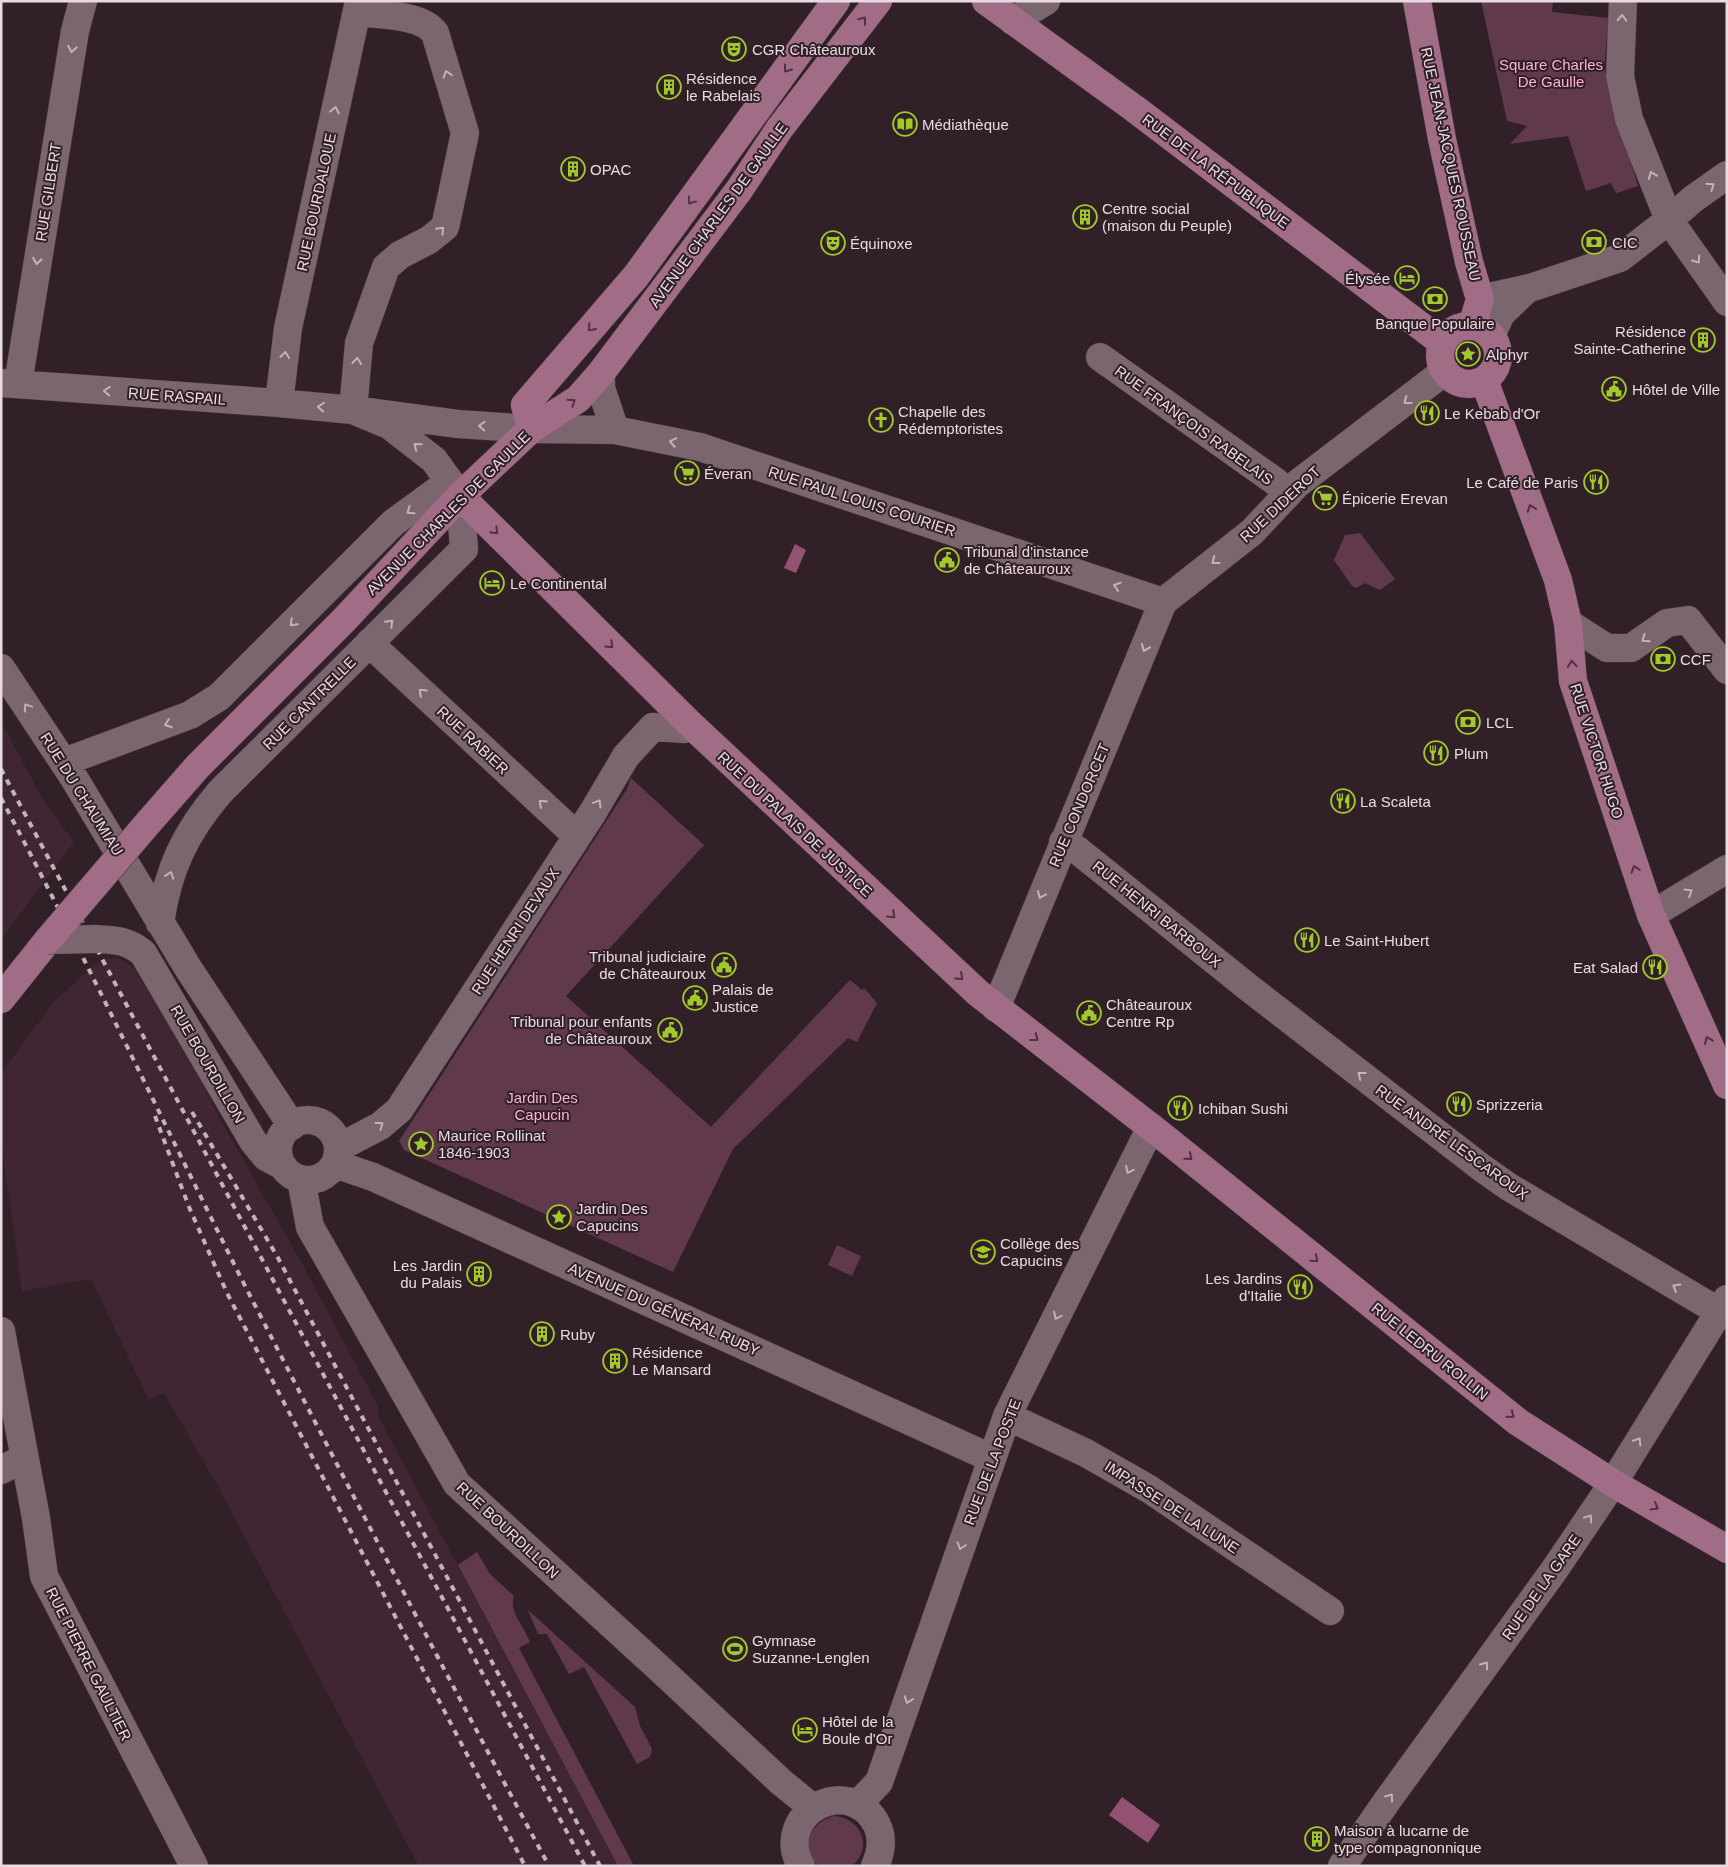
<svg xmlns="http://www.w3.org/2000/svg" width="1728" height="1867" font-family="Helvetica,sans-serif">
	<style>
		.built { fill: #3f2632 }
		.green { fill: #61394d }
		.water { fill: #945273 }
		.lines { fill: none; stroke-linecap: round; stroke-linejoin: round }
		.minor-casing { stroke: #4b3b43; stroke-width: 29 }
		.major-casing { stroke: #4b3b43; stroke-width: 29 }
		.minor { stroke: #7b656f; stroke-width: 28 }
		.major { stroke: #a16c86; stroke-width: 28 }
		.rail { stroke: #c1b3ba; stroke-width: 4; stroke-dasharray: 6 6; stroke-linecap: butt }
		.minor-bridge-casing { stroke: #4b3b43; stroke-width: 29; stroke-linecap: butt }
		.major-bridge-casing { stroke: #4b3b43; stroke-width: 29; stroke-linecap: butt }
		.minor-bridge { stroke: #7b656f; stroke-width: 28 }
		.major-bridge { stroke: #a16c86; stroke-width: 28 }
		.oneway { stroke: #c2b2b9 }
		.oneway2 { stroke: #4e3340 }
		.labels { text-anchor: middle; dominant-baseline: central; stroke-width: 4; stroke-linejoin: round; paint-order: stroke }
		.poi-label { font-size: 15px; fill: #e8dbe1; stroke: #322029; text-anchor: start }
		.park-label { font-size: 15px; fill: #feb0d5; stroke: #322029 }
		.street-label { font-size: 15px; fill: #e8dbe1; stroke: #322029 }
	</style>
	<rect width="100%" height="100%" fill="#322029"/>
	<path class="built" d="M1,721L43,800L74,842L1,939Z
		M107,958L120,959L133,967L184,1046L220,1119L299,1258L378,1406V1416L618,1866H419L215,1481L164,1393L149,1400L91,1279L22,1291L1,1141V1073L53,1003L95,964Z"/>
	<path class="green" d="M1481,1H1553L1552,12L1609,18L1604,68L1638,186L1616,193L1611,183L1586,191L1568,136L1510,144L1527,126L1507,121Z
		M1360,533L1395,579L1380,590L1365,583L1356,588L1352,586L1334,560L1345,535Z
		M631,778L704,845L566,996L711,1127L850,980L862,990L864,988L877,1003L857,1042L848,1038L733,1149L673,1272L404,1150L399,1141L627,789Z
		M837,1245L861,1256L852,1276L828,1265Z
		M477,1552L490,1574L514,1596C508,1611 525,1628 530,1642L519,1648L634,1866H618L458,1565Z
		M528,1610L635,1707L640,1726L652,1749L650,1757L637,1764L584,1667L569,1674L547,1634H538Z
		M835,1816C861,1819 874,1847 852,1866H819C796,1849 812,1820 835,1816Z"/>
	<path class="water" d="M795,544L806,550L796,573L784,568Z
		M1122,1797L1160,1825L1148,1843L1109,1815Z"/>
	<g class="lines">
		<g class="minor-casing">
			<path id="minor" d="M1623,1L1620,76L1629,119L1669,220L1727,302
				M1013,21L1046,1
				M1480,299L1530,288L1620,258L1669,220L1693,199L1727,175
				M1491,336L1501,314L1527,289
				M1100,357L1276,482L1287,495
				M601,373V388L615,430
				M1,383L279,403L353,410L458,424L531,429L615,430L700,447L1163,602
				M18,384L75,31L83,1
				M279,403L288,328L359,1
				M1568,623L1607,648H1631L1667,623L1688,620L1727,670
				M369,643L577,836
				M1,668L74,778L188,968L292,1126
				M64,762L190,715L219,697L393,523L449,482
				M1063,842L1076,849L1249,988L1482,1168L1509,1187L1718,1311
				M1651,915L1727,869
				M160,923C168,869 185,833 220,792L464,549L460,496L434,460L389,425L353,410L359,343L386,267L400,255L429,240L445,227L446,223L465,133L435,33C422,14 379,15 357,12
				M96,939C115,940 127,940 143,953L253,1141L266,1157L283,1166
				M996,1008L1163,602L1252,532L1297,484L1445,371
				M278 1150a30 30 0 1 1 60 0a30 30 0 1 1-60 0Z
				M338,1148L380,1126L399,1110L593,812L626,756L653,727L684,729L689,723
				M335,1164L373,1177L991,1458
				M301,1179L310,1227L457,1484L660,1669L781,1782L813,1808
				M1,1331L36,1518L44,1576L194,1866
				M1007,1416L1086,1453L1149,1489L1330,1611
				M1,1470L24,1458
				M858,1804L879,1782L1007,1416L1151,1127
				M801,1866C772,1813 850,1772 877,1825C883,1838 881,1853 875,1866
				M1342,1866L1387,1801L1555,1569L1613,1483L1727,1299"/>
		</g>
		<g class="major-casing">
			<path id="major" d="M986,1L1135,109L1443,343
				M1417,1L1442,139L1469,262L1480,299L1472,326
				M1440 355a29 29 0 1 1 58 0a29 29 0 1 1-58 0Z
				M1484,380L1558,580L1568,623L1573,681L1651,915L1727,1085
				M531,429L525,405L636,276L836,1
				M460,496L689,723L978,993L1161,1135L1518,1422L1613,1483L1727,1549
				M148,823L198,766L344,620L460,496L531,429L578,399L601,373L739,190L780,128L878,1
				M1,999L48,940"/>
		</g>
		<use href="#minor" class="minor"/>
		<use href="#major" class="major"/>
		<path class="rail" d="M1,769L585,1866
			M1,798C85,956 161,1118 241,1278C342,1475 444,1671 549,1866
			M192,1112L277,1256L600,1866
			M155,1116L189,1207L227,1293L525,1866"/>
		<g class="minor-bridge-casing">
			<path id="minor-bridge" d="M48,940L96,939"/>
		</g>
		<g class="major-bridge-casing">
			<path id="major-bridge" d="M48,940L148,823"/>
		</g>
		<use href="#minor-bridge" class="minor-bridge"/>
		<use href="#major-bridge" class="major-bridge"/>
	</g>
	<defs><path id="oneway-chevron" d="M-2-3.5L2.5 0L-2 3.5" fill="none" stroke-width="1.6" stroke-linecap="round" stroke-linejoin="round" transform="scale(1.25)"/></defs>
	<g class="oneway">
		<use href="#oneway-chevron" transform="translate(1622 18) rotate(-88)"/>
		<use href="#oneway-chevron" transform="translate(72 49) rotate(99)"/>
		<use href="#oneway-chevron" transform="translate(447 74) rotate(-107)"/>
		<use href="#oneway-chevron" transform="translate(335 110) rotate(-78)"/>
		<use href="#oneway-chevron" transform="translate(1652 175) rotate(-112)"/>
		<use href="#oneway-chevron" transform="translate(1711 186) rotate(-35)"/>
		<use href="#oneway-chevron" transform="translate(441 230) rotate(-46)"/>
		<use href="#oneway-chevron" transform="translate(1697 260) rotate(55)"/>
		<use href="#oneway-chevron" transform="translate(37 261) rotate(99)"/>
		<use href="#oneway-chevron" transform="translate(285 355) rotate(-83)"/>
		<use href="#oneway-chevron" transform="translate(357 361) rotate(-84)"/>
		<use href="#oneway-chevron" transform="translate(107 391) rotate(-176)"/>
		<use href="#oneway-chevron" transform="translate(1407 401) rotate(143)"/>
		<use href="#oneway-chevron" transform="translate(321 407) rotate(-175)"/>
		<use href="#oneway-chevron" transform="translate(482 426) rotate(-177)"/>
		<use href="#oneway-chevron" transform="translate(673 442) rotate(-169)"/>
		<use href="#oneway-chevron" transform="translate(417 446) rotate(-141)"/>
		<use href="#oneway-chevron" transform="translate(410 511) rotate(146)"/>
		<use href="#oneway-chevron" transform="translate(1215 561) rotate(142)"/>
		<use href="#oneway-chevron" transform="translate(1117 586) rotate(-162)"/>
		<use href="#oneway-chevron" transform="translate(293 623) rotate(135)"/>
		<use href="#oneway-chevron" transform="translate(390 623) rotate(-45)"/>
		<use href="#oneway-chevron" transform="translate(1645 639) rotate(145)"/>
		<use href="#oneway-chevron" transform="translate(1145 648) rotate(113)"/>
		<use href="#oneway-chevron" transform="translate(422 692) rotate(-137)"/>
		<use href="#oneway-chevron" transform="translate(27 707) rotate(-124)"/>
		<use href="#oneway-chevron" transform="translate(168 724) rotate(160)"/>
		<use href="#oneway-chevron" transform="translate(542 803) rotate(-137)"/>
		<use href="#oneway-chevron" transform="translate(598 803) rotate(-59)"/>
		<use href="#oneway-chevron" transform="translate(170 875) rotate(-71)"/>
		<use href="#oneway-chevron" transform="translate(1689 892) rotate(-31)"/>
		<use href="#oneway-chevron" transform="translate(1041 895) rotate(113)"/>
		<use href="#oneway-chevron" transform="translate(1361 1075) rotate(-142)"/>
		<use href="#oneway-chevron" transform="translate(380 1125) rotate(-35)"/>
		<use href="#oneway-chevron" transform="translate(1129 1170) rotate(116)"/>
		<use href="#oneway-chevron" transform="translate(1676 1287) rotate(-149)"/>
		<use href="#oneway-chevron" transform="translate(1057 1316) rotate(116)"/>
		<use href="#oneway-chevron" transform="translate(1638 1441) rotate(-58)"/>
		<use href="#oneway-chevron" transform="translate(1589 1518) rotate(-56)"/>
		<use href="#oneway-chevron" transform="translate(961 1546) rotate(108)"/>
		<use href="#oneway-chevron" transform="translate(1485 1665) rotate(-54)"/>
		<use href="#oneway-chevron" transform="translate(908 1700) rotate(110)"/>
		<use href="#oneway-chevron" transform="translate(1390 1797) rotate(-54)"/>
	</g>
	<g class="oneway2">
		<use href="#oneway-chevron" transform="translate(863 20) rotate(-53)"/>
		<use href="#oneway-chevron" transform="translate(787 69) rotate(126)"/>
		<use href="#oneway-chevron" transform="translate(691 201) rotate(126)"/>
		<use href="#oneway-chevron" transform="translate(591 328) rotate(131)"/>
		<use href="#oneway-chevron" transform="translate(572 402) rotate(-34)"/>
		<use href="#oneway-chevron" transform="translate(1531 508) rotate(-110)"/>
		<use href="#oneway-chevron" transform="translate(495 531) rotate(46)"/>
		<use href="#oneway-chevron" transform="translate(610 645) rotate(44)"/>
		<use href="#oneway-chevron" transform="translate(1572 664) rotate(-95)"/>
		<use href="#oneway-chevron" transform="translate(1635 869) rotate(-108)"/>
		<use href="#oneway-chevron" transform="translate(892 915) rotate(43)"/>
		<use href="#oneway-chevron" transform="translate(960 977) rotate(42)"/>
		<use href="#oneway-chevron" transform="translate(1035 1038) rotate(38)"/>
		<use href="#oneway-chevron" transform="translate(1708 1040) rotate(-113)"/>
		<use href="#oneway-chevron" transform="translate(1189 1157) rotate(39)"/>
		<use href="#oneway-chevron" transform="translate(1315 1259) rotate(39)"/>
		<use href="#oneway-chevron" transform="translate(1511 1415) rotate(39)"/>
		<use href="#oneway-chevron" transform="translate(1655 1507) rotate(30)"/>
	</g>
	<defs>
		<g id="theatre-ring" transform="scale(1.25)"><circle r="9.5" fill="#322029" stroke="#a1c929" stroke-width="1.5"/><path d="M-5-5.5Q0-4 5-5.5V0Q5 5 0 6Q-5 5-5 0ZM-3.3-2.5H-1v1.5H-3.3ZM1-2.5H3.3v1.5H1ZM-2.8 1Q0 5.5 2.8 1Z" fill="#a1c929"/></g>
		<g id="building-ring" transform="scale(1.25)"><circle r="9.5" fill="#322029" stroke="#a1c929" stroke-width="1.5"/><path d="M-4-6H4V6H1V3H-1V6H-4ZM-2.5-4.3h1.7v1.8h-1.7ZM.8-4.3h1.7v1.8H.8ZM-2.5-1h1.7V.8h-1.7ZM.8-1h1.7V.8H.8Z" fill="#a1c929"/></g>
		<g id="library-ring" transform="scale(1.25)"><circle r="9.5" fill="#322029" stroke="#a1c929" stroke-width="1.5"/><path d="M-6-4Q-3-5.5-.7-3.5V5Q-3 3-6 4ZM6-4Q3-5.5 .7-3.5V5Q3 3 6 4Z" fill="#a1c929"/></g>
		<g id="bank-ring" transform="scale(1.25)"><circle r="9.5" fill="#322029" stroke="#a1c929" stroke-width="1.5"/><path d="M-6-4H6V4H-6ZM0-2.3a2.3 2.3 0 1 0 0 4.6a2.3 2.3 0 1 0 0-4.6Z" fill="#a1c929"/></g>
		<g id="hotel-ring" transform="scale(1.25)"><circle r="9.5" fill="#322029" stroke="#a1c929" stroke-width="1.5"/><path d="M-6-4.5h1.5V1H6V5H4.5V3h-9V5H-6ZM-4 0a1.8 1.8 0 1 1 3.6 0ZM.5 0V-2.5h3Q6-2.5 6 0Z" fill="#a1c929"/></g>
		<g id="sight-ring" transform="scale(1.25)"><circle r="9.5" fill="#322029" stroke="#a1c929" stroke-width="1.5"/><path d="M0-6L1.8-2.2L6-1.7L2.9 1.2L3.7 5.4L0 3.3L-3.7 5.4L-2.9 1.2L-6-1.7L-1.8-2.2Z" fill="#a1c929"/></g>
		<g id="civic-ring" transform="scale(1.25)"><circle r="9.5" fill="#322029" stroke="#a1c929" stroke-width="1.5"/><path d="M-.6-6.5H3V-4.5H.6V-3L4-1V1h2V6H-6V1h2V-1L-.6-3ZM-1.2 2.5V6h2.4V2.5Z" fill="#a1c929"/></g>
		<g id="restaurant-ring" transform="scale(1.25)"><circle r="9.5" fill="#322029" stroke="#a1c929" stroke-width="1.5"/><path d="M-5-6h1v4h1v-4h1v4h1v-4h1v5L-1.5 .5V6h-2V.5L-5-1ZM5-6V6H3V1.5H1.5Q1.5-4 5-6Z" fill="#a1c929"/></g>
		<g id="church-ring" transform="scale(1.25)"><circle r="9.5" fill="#322029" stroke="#a1c929" stroke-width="1.5"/><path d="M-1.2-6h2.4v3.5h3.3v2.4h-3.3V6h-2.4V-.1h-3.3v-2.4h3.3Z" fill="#a1c929"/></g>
		<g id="supermarket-ring" transform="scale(1.25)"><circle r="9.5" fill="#322029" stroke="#a1c929" stroke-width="1.5"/><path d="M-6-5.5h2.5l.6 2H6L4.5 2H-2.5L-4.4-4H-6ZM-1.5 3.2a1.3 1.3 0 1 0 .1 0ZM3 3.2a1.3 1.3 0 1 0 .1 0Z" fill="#a1c929"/></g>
		<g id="school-ring" transform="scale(1.25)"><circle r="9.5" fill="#322029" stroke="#a1c929" stroke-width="1.5"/><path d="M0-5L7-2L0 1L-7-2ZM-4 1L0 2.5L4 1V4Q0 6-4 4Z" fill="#a1c929"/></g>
		<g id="stadium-ring" transform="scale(1.25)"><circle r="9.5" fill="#322029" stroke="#a1c929" stroke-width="1.5"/><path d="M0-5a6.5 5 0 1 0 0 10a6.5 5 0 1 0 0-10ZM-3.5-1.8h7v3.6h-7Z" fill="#a1c929"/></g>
	</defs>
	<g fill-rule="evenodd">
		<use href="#theatre-ring" x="734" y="49"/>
		<use href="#building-ring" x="669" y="87"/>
		<use href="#library-ring" x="905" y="124"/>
		<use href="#building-ring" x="573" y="169"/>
		<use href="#building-ring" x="1085" y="217"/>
		<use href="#bank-ring" x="1594" y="242"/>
		<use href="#theatre-ring" x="833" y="243"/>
		<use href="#hotel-ring" x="1407" y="278"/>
		<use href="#bank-ring" x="1435" y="299"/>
		<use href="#building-ring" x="1703" y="340"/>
		<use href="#sight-ring" x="1468" y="354"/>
		<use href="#civic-ring" x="1614" y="389"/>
		<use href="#restaurant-ring" x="1427" y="413"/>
		<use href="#church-ring" x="881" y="420"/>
		<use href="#supermarket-ring" x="687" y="473"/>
		<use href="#restaurant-ring" x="1596" y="482"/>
		<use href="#supermarket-ring" x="1325" y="498"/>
		<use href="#civic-ring" x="947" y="560"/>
		<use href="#hotel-ring" x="492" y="583"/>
		<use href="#bank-ring" x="1663" y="659"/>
		<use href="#bank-ring" x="1468" y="722"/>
		<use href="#restaurant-ring" x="1436" y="753"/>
		<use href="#restaurant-ring" x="1343" y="801"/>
		<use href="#restaurant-ring" x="1307" y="940"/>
		<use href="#civic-ring" x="724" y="965"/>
		<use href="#restaurant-ring" x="1655" y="967"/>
		<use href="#civic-ring" x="695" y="998"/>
		<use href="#civic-ring" x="1089" y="1013"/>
		<use href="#civic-ring" x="670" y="1030"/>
		<use href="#restaurant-ring" x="1459" y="1104"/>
		<use href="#restaurant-ring" x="1180" y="1108"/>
		<use href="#sight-ring" x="421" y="1144"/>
		<use href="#sight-ring" x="559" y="1217"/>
		<use href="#school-ring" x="983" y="1252"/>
		<use href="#building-ring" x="479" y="1274"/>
		<use href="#restaurant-ring" x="1300" y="1287"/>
		<use href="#building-ring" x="542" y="1334"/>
		<use href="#building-ring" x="615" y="1361"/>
		<use href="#stadium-ring" x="735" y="1649"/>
		<use href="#hotel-ring" x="805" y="1730"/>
		<use href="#building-ring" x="1317" y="1839"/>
	</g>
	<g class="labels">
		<g class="poi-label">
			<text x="752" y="49">CGR Châteauroux</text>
			<text x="686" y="78">Résidence<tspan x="686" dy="17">le Rabelais</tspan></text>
			<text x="922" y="124">Médiathèque</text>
			<text x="590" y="169">OPAC</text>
			<text x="1102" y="208">Centre social<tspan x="1102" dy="17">(maison du Peuple)</tspan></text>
			<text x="1612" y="242">CIC</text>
			<text x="850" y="243">Équinoxe</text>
			<text x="1390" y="278" text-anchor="end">Élysée</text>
			<text x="1435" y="323" text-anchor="middle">Banque Populaire</text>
			<text x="1686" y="331" text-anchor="end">Résidence<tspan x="1686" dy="17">Sainte-Catherine</tspan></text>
			<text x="1486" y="354">Alphyr</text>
			<text x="1632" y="389">Hôtel de Ville</text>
			<text x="898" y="411">Chapelle des<tspan x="898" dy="17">Rédemptoristes</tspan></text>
			<text x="1444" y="413">Le Kebab d'Or</text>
			<text x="704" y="473">Éveran</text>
			<text x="1578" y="482" text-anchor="end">Le Café de Paris</text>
			<text x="1342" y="498">Épicerie Erevan</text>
			<text x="964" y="551">Tribunal d'instance<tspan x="964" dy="17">de Châteauroux</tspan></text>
			<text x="510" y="583">Le Continental</text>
			<text x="1680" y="659">CCF</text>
			<text x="1486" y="722">LCL</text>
			<text x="1454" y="753">Plum</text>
			<text x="1360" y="801">La Scaleta</text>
			<text x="1324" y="940">Le Saint-Hubert</text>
			<text x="706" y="956" text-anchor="end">Tribunal judiciaire<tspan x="706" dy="17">de Châteauroux</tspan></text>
			<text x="1638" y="967" text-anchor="end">Eat Salad</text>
			<text x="712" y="989">Palais de<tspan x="712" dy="17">Justice</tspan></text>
			<text x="1106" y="1004">Châteauroux<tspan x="1106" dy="17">Centre Rp</tspan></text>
			<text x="652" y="1021" text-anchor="end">Tribunal pour enfants<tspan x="652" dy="17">de Châteauroux</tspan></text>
			<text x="1476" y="1104">Sprizzeria</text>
			<text x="1198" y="1108">Ichiban Sushi</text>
			<text x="438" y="1135">Maurice Rollinat<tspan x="438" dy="17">1846-1903</tspan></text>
			<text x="576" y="1208">Jardin Des<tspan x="576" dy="17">Capucins</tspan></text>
			<text x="1000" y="1243">Collège des<tspan x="1000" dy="17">Capucins</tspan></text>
			<text x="462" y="1265" text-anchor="end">Les Jardin<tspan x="462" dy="17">du Palais</tspan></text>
			<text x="1282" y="1278" text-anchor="end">Les Jardins<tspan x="1282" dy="17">d'Italie</tspan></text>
			<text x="560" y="1334">Ruby</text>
			<text x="632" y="1352">Résidence<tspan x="632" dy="17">Le Mansard</tspan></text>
			<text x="752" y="1640">Gymnase<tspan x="752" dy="17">Suzanne-Lenglen</tspan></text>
			<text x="822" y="1721">Hôtel de la<tspan x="822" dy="17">Boule d'Or</tspan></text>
			<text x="1334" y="1830">Maison à lucarne de<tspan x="1334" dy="17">type compagnonnique</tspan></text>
		</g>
		<g class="park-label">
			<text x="1551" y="64">Square Charles<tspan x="1551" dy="17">De Gaulle</tspan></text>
			<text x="542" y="1097">Jardin Des<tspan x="542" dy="17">Capucin</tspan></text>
		</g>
		<g class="street-label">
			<text transform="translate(1451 164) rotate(78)">RUE JEAN-JACQUES ROUSSEAU</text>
			<text transform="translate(1216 171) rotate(37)">RUE DE LA RÉPUBLIQUE</text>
			<text transform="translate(48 192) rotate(-81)">RUE GILBERT</text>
			<text transform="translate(316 202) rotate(-78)">RUE BOURDALOUE</text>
			<text transform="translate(718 215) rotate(-54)">AVENUE CHARLES DE GAULLE</text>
			<text transform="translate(177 396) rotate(4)">RUE RASPAIL</text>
			<text transform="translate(1194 425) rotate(36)">RUE FRANÇOIS RABELAIS</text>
			<text transform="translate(862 501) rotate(18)">RUE PAUL LOUIS COURIER</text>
			<text transform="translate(1280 504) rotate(-43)">RUE DIDEROT</text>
			<text transform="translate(448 513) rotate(-45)">AVENUE CHARLES DE GAULLE</text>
			<text transform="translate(309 703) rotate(-45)">RUE CANTRELLE</text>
			<text transform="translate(473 740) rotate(43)">RUE RABIER</text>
			<text transform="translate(1597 751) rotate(72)">RUE VICTOR HUGO</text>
			<text transform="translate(82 794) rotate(58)">RUE DU CHAUMIAU</text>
			<text transform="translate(1079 805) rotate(-67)">RUE CONDORCET</text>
			<text transform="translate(795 824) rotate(43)">RUE DU PALAIS DE JUSTICE</text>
			<text transform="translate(1157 914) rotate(39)">RUE HENRI BARBOUX</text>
			<text transform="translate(515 931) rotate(-57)">RUE HENRI DEVAUX</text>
			<text transform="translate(208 1064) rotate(60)">RUE BOURDILLON</text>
			<text transform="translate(1452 1142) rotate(36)">RUE ANDRÉ LESCAROUX</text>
			<text transform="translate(664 1309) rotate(24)">AVENUE DU GÉNÉRAL RUBY</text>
			<text transform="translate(1430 1351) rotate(39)">RUE LEDRU ROLLIN</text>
			<text transform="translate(992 1462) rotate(-69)">RUE DE LA POSTE</text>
			<text transform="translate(1172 1507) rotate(33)">IMPASSE DE LA LUNE</text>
			<text transform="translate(508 1530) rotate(43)">RUE BOURDILLON</text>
			<text transform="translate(1541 1587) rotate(-55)">RUE DE LA GARE</text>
			<text transform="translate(89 1664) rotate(63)">RUE PIERRE GAULTIER</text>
		</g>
	</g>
	<rect width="1728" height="1867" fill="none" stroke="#e8dbe1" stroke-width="5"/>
</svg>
